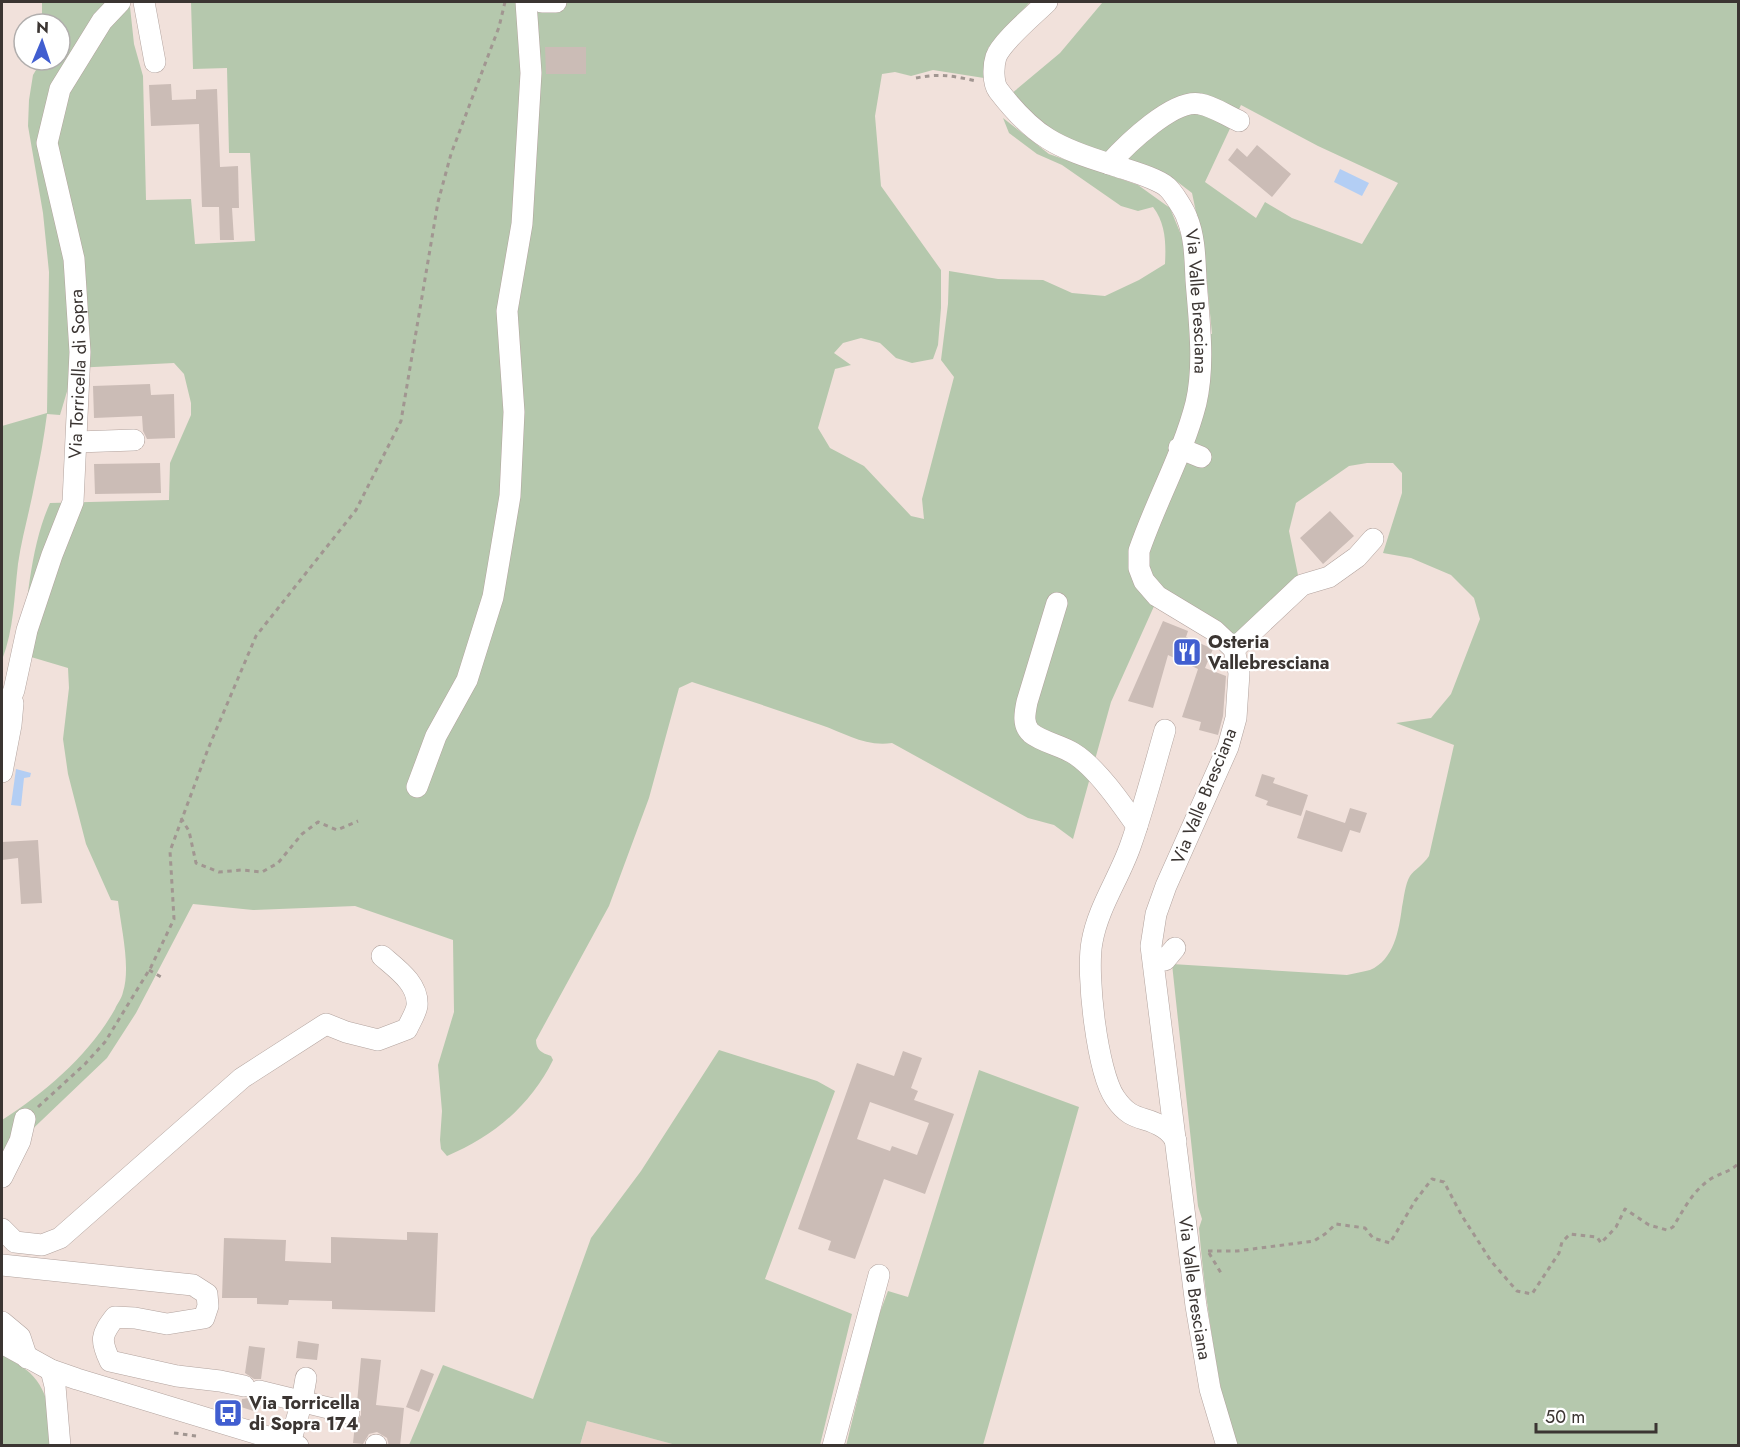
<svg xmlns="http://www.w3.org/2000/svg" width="1740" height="1447" font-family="Jost,sans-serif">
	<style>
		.built { fill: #ead3ca }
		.green { fill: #b5c8ad; fill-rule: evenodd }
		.water { fill: #b3cef4 }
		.building { fill: #cbbcb6; fill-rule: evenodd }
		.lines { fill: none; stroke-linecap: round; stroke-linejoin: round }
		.minor-casing { stroke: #b2a39e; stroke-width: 22 }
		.path { stroke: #a19691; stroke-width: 3; stroke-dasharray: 4.5 4.5; stroke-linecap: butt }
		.minor { stroke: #fff; stroke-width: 21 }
		.labels { text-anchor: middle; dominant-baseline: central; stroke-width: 4.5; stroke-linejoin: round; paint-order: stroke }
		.street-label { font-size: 18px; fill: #3b3532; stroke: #fff }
		.poi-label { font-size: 18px; font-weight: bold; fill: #3b3532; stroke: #fff; text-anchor: start }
	</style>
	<rect width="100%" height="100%" fill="#f1e1db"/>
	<path class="built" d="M587,1421L676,1445L580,1446Z"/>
	<path class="green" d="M42,2H126L130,7L134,44L143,76L146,200L191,199L195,244L255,241L250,153H229L227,68L193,69L191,2H151H1030L988,48L984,78L933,70L911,76L895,72L882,74L875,116L881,186L941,270V308L938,345L933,359L912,363L896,358L880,343L861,338L843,343L834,353L851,365L835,369L818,428L830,448L864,466L911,516L924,519L922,499L954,377L941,360L948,304L949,271L998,279L1043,280L1072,293L1105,296L1139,280L1165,264C1166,244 1166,224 1153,207L1138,211L1121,206L1062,165L1037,154L1009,133L1003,118L1049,154L1138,185L1170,208L1184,242L1190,332L1212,334L1204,250L1192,193L1175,180L1052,135L1011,94L1060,53L1102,3L1738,2V1445H1232C1217,1373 1205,1302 1199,1228L1202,1219L1198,1206L1172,964L1347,975C1355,973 1363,972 1370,970C1394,960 1399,930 1402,907C1404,898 1405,884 1410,876C1414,870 1423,865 1429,856L1454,745L1396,723L1431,718L1451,694L1480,619L1474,598L1451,575L1411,558L1383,553L1402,493V473L1393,463H1367L1349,466L1296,503L1289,531L1299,580L1234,643L1167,598L1134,549L1155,604L1111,702L1073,839L1054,825L1028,818L892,743C865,747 845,733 821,725C778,710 735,696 692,682L679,688L649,798L609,906L536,1040C536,1050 542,1053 551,1056L553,1060C531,1105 493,1137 447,1156L441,1149L440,1140L442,1111L438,1065L454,1012L453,940L355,906L253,910L193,904L136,1013L107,1058L20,1141L2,1151V1120C46,1092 89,1055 115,1009C117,1004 122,998 123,992C131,967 121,928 118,901L111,900L86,844L68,774L63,739L69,688L68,668L21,654C27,605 30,547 50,503L169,500L170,463L191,415V403L184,374L174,363L74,368L60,415L47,414C44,437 40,460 35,482C30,510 22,536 18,564C14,597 14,629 2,660V426L47,413L49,272L43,213L28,126L29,100L33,75L42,60H60V24H42ZM1241,105L1318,146L1398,183L1362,244L1292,218L1265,202L1256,218L1205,182Z
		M719,1050L817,1081L835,1091L765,1279L852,1314L820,1445H676L587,1421L580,1445H409L443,1365L533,1399L591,1238L641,1171Z
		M979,1070L1079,1107L983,1445L846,1446L876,1323L888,1291L908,1297Z
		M2,1354C10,1360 23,1366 30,1373C50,1392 51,1420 53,1445L2,1446Z"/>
	<path class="water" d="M1340,169L1369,183L1362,196L1334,182Z
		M16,769L31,773L30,777L24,778L21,806L11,805Z"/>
	<path class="building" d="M545,47H586V74H546Z
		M171,84L172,100L196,99V90L217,89L220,167L238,166L239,208H232L234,240H220L219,207H202L199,124L151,126L149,85Z
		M1257,145L1291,174L1272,197L1228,160L1237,148L1247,157Z
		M150,384L151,395L174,394L175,438L147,439L143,431L142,416L94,418L93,386Z
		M160,463L161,493L95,494L94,464Z
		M1330,511L1354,536L1323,564L1300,538Z
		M1163,621L1188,631L1186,637L1213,649L1205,668L1226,676L1223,716L1218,735L1199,730L1201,722L1182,717L1198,669L1168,655L1153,708L1128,701Z
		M1262,774L1275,778L1273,783L1308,795L1301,816L1266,805L1268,801L1255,796Z
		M1350,808L1367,813L1360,833L1350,830L1342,852L1297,838L1306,810L1345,823Z
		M38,840L42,903L21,904L18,858L2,860V842Z
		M903,1051L922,1058L911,1088L918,1091L914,1100L954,1114L925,1194L884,1179L855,1259L828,1250L831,1241L798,1229L857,1063L894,1076ZM870,1102L929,1123L917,1155L892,1146L890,1151L857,1139Z
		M407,1232L438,1233L435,1312L332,1309V1301L289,1300L288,1305L257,1304V1298H222L224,1238L286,1240L285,1261L331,1263V1237L407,1240Z
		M298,1341L319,1344L317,1360L296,1358Z
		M249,1346L265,1348L261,1379H254L245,1373Z
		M361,1358L381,1360L376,1405L404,1408L400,1446H389L387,1438L377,1432L369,1434L363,1444L353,1443L355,1424L361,1415V1409L357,1403Z
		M421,1369L434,1374L419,1412L406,1407Z
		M249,1398L258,1404L257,1412L241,1407L242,1399Z"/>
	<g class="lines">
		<g class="minor-casing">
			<g id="minor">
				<path d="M144,2L155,62"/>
				<path d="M542,2H556"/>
				<path id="s1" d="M1047,2C1035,14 1001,42 996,57C993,66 993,83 998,90C1034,137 1057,148 1113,165C1127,170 1157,178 1167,187C1172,191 1185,211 1187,218C1195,237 1195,260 1196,280C1199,320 1205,364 1196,403C1183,454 1156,501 1139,551V568L1144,581L1157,596L1215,631L1234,649L1239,673L1236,718L1228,747L1166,886L1156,914L1151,946L1196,1306L1210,1389L1227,1446"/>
				<path d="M1109,164C1126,145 1174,98 1200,104C1213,106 1227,116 1239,121"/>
				<path d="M77,442L134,440"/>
				<path d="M1179,448L1201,457"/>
				<path d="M1057,603L1027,702C1025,712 1022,725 1031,733C1042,742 1060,745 1073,753C1096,767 1121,803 1137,826"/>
				<path d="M1234,649L1302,585L1329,577L1357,557L1373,539"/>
				<path id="s2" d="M2,720L14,690L27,630L52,555L73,502L80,352L74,259L47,143L60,89L102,21L120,2"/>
				<path d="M1165,730C1154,768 1144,807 1131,844C1120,877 1098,907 1092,942C1086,973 1097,1072 1115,1098C1133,1124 1144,1114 1164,1128C1169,1131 1173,1136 1176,1141"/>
				<path d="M2,772L11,725L13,703"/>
				<path d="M417,787L436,736L467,680L493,597L510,496L514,412L507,311L522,224L531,73L526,2"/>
				<path d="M1165,960L1175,948"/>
				<path d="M2,1177L20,1141L25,1119"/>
				<path d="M2,1229L15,1242L42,1245L60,1238L242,1078L326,1024L346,1032L378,1040L407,1029C410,1022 416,1013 417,1006C419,984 397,969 382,956"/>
				<path d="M2,1265L193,1285L207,1294L208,1306L204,1318L167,1324L135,1318L115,1317C101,1335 100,1340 110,1361L177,1376L220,1381L244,1386"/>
				<path d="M2,1322L20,1337L27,1358"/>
				<path d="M2,1343L51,1370L77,1379L298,1446"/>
				<path d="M51,1370L55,1386L60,1446"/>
				<path d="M259,1391L349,1413"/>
				<path d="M290,1443L302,1401L306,1378"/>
				<path d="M376,1446V1445"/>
				<path d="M833,1446L879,1275"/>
			</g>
		</g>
		<path class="path" d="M916,78C940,73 953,76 976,81
			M181,818L189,831L196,863L219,872L242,870L262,872L278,863L302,834L318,822L337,830L358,821
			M149,970L163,978
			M38,1107L85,1064L105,1042L151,967L174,919L170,851L208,749L256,636L356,510L401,421L438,202L451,154L499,27L505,2
			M1208,1251H1237L1314,1241L1325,1234L1336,1224L1365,1228L1373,1238L1390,1243L1415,1201L1432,1179L1444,1182L1462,1216L1491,1261L1517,1291L1532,1294L1559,1253L1562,1242L1570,1234L1597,1237L1601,1243L1616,1227L1625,1209L1649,1225L1667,1230L1673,1227C1684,1209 1694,1188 1714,1177C1724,1172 1729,1172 1738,1164
			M1209,1253L1221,1273
			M174,1433L196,1436"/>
		<use href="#minor" class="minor"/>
	</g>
	<defs>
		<g id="restaurant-square" transform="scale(1.5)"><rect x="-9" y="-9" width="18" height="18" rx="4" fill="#415ed0" stroke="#fff"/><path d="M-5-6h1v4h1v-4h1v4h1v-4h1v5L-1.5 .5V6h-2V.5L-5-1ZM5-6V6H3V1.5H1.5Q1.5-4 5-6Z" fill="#fff"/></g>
		<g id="bus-square" transform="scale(1.5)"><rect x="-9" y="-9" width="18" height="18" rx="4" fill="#415ed0" stroke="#fff"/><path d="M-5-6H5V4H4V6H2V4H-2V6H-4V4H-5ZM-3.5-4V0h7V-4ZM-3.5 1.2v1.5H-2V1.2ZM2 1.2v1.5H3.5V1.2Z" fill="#fff"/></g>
	</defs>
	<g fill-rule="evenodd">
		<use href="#restaurant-square" x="1187" y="652"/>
		<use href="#bus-square" x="228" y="1413"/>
	</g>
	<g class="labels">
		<g class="street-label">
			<text stroke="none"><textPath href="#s1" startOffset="430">Via Valle Bresciana</textPath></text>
			<text stroke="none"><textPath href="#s2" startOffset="358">Via Torricella di Sopra</textPath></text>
			<text transform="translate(1204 796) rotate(-68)">Via Valle Bresciana</text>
			<text stroke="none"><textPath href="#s1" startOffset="1494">Via Valle Bresciana</textPath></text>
		</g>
		<g class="poi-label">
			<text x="1208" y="642">Osteria<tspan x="1208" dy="21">Vallebresciana</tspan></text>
			<text x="249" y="1403">Via Torricella<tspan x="249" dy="21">di Sopra 174</tspan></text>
		</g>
	</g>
	<rect width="1740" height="1447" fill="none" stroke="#3b3532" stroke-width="6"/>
	<g transform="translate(42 42) rotate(2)"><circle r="28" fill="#ffffff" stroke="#b1aead" stroke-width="1.5"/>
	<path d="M0-4.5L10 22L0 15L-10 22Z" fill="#415ed0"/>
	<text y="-9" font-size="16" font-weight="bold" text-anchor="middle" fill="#3b3532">N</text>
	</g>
	<path d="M1536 1423v9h120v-9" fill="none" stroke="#3b3532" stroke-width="3"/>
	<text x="1545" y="1423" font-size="18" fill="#3b3532" stroke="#ffffff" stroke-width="4.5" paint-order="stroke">50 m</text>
</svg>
